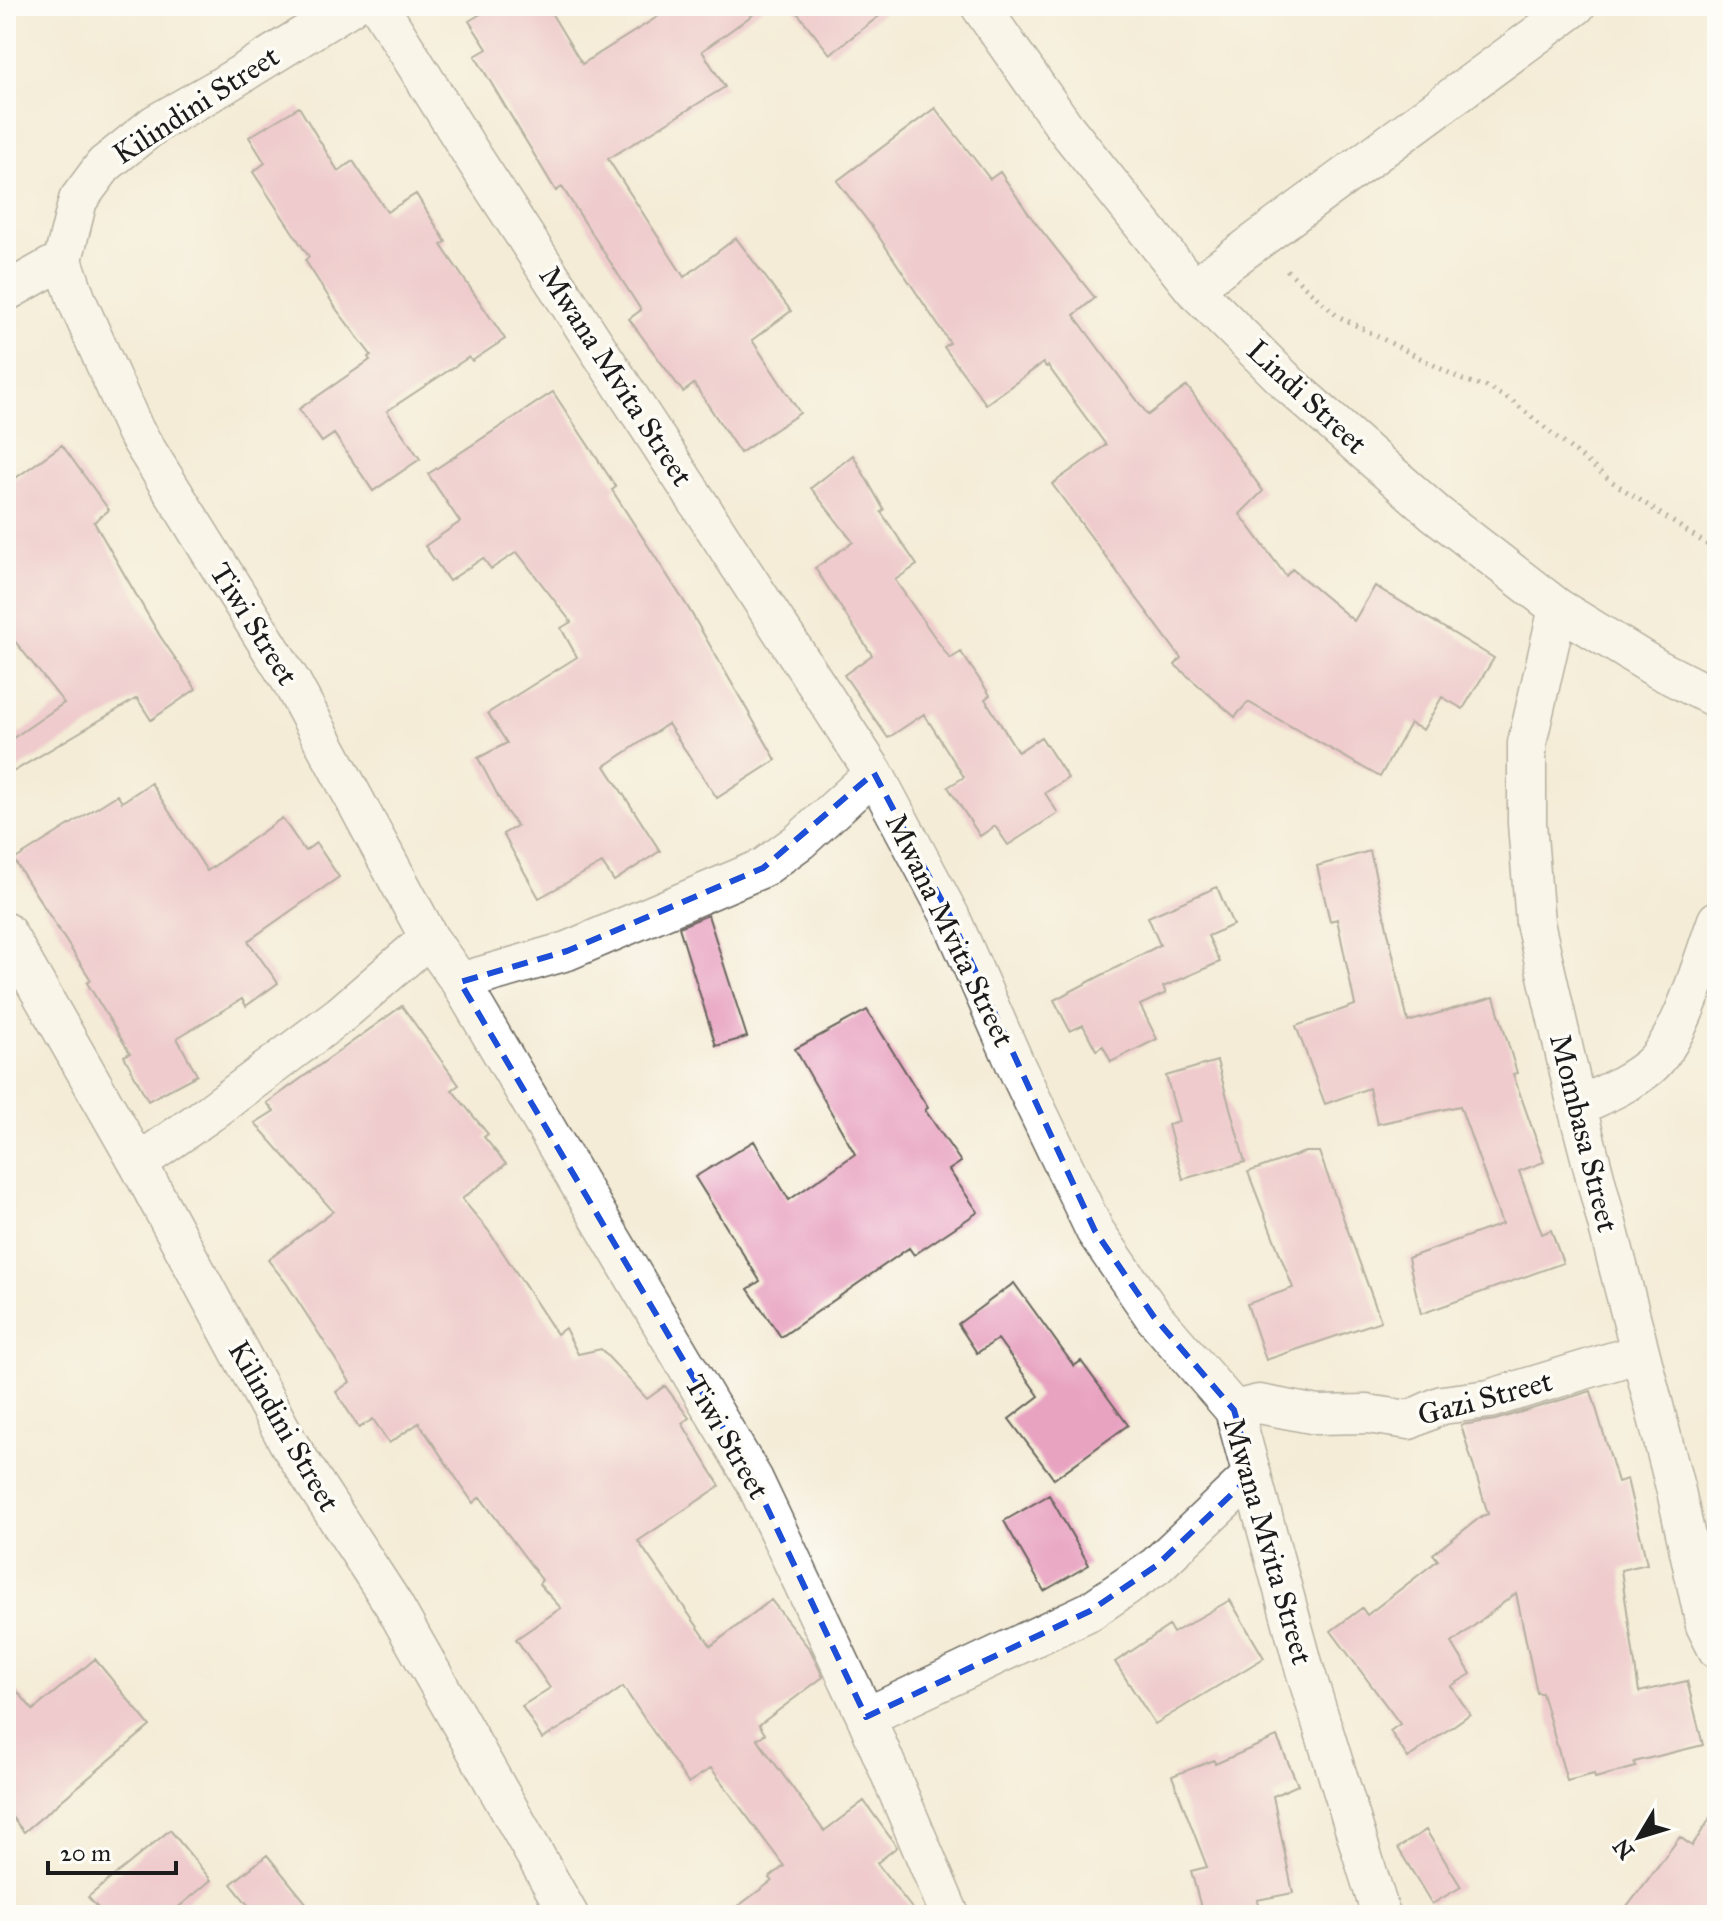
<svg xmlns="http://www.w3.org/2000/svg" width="1723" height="1921" font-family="'IM FELL Great Primer',serif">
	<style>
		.building { fill: #e8a3c1 }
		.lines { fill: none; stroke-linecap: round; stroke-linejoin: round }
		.street-casing { stroke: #68655d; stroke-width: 41 }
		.path { stroke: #68655d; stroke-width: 5; stroke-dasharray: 2 6; stroke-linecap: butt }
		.street { stroke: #fff; stroke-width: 38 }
		.marked { fill: none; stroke: #1d4ed8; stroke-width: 6; stroke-dasharray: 16 10; stroke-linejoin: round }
		.labels { text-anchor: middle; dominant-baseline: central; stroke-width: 7; stroke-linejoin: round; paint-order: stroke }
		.street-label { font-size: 30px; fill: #1c1c1c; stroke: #fdfcf7 }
	</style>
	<rect width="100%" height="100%" fill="#fdfcf7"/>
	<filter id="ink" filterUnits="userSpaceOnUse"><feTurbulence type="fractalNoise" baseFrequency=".0125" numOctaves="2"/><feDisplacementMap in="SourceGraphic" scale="16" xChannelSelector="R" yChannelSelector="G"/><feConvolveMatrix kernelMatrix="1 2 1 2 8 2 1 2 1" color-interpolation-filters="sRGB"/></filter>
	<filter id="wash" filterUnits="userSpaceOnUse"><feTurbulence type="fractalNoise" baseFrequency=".006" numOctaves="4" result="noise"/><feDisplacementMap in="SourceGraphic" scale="32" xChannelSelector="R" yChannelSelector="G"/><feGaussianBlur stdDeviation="1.8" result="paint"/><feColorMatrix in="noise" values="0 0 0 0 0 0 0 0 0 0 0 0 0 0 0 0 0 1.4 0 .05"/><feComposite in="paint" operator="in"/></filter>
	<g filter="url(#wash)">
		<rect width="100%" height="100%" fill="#f4ecd7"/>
		<g id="blocks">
			<path class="building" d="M494,6H547L582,64L675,6H765L702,51L725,87L608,159L684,277L736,238L791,311L752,340L800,413L740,453L694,384L683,392L629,319L641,310L562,187L556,191L475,56L487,49L469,21Z
				M792,6H892L830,54Z
				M299,107L338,171L353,161L387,212L416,194L446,242L441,245L505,339L472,361L469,357L387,411L420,459L373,491L334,434L322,442L299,409L370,360L368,357L371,355L337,310L305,260L309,257L253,172L265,163L249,137Z
				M935,108L990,179L1000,172L1031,217L1095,298L1074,315L1148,415L1187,386L1263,491L1240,514L1286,576L1292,569L1354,621L1375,586L1494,658L1463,709L1442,697L1423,730L1410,723L1380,777L1248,702L1235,717L1175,665L1181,658L1052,484L1106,445L1048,366L1046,367L1043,363L986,404L944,347L950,343L873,228L837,181Z
				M553,392L616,487L612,490L689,609L776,760L717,798L668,724L605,766L660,851L614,881L602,863L539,898L503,834L517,826L506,811L478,758L507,743L488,713L577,657L561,628L571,622L517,552L491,569L483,558L449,581L425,546L460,522L428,474Z
				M62,445L109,510L94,522L160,636L196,689L151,720L137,698L6,776V743L64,703L6,630V485Z
				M853,455L884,510L881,512L917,565L895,580L950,659L961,652L990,695L985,699L1018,752L1041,737L1068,778L1045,793L1058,813L1008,845L995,826L980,836L948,787L964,777L924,714L888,738L844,675L872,655L815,568L853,542L811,488Z
				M151,783L207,871L282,818L305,851L316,843L339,877L248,941L278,983L246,1006L242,999L177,1038L197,1075L148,1101L124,1056L130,1053L87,983L91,980L14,860L117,795L122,802Z
				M1370,851L1408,1022L1494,997L1517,1073L1513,1074L1544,1162L1519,1171L1542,1234L1551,1230L1563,1263L1421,1314L1408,1258L1502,1224L1460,1106L1377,1124L1369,1088L1325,1104L1296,1026L1355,1005L1337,919L1330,921L1317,866Z
				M1217,887L1233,925L1208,936L1220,962L1163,987L1166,993L1140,1005L1157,1039L1111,1062L1103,1046L1096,1050L1083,1025L1070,1031L1054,1000L1160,945L1148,917Z
				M708,915L747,1037L716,1046L679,927Z
				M402,1006L459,1085L452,1090L488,1134L484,1137L506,1164L462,1199L488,1230L557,1334L565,1328L578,1354L601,1349L647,1399L665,1386L689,1418L682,1423L720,1486L638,1541L711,1646L771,1600L811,1651L823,1677L759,1725L765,1734L757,1739L824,1831L864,1801L897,1847L877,1863L917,1915H726L772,1881L769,1878L784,1866L711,1768L688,1783L623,1687L595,1707L542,1739L522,1706L550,1688L516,1639L561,1608L539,1584L542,1580L480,1497L473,1503L419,1423L389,1443L373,1419L359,1428L336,1392L350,1382L287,1284L268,1260L333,1211L255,1123L274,1111L267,1103Z
				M867,1010L928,1108L925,1110L961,1162L949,1170L978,1212L914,1255L909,1248L781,1337L748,1289L760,1281L695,1177L754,1141L789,1200L855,1154L795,1049Z
				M1217,1061L1245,1162L1183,1179L1168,1125L1179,1122L1166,1076Z
				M1305,1152H1319L1381,1321L1266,1360L1247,1304L1293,1288L1248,1172Z
				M1014,1283L1074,1366L1081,1361L1128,1425L1054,1479L1009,1419L1039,1396L998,1339L977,1353L958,1324Z
				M1591,1391L1618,1482L1627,1479L1647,1564L1621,1570L1639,1692L1687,1681L1703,1745L1634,1762L1636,1767L1595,1778L1594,1774L1567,1781L1542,1693H1537L1516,1593L1452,1643L1471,1674L1451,1686L1470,1714L1408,1758L1390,1731L1400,1724L1331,1631L1362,1608L1367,1615L1438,1560L1433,1554L1482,1516L1488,1514L1461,1425L1495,1420Z
				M1049,1495L1089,1565L1044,1591L1004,1521Z
				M1230,1600L1264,1658L1155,1724L1115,1662L1169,1626L1173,1633Z
				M95,1659L150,1726L24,1832L6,1810V1678L33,1710Z
				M1277,1737L1298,1785L1273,1796L1293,1893L1257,1900L1261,1915H1203L1191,1871L1207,1867L1172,1776L1214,1760L1215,1764Z
				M1717,1808V1915H1621L1680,1837L1692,1846Z
				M170,1830L211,1880L169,1915H104L88,1897Z
				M1426,1830L1461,1887L1432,1904L1398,1848Z
				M267,1855L316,1915H256L231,1884Z"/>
		</g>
	</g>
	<g filter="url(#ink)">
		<use href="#blocks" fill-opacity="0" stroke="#68655d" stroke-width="2"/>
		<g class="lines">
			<g class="street-casing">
				<path id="street" d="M379,6L472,155L874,773L950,916L1016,1066L1095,1231L1154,1317L1234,1410L1304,1667L1381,1915
					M980,6L1064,126L1193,288L1292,387L1435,513L1558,608L1656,668L1717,699
					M63,260L77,301L135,431L292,683L429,938L460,982L754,1480L866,1717L950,1915
					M1193,288L1576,6
					M6,292L63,260L78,200L104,165L155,124L222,86L351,6
					M1558,608L1527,743V823L1535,923L1577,1107L1676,1491L1705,1625L1717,1649
					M6,932L138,1163L289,1444L393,1604L569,1915
					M460,982L567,951L763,868L800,841L874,773
					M1577,1107C1602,1095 1628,1084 1649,1067C1681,1040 1702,961 1717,920
					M138,1163L210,1113L340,1015L429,938
					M1234,1410L1259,1404L1317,1415L1367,1414L1409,1420L1442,1405L1489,1399L1640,1353
					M866,1717L1090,1611L1156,1566L1252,1475"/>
			</g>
			<path class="path" d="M1287,270L1336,315L1463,380L1487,387L1512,401L1611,481L1717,551"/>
			<use href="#street" class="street"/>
		</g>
	</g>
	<path d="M0 0H1723V1921H0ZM874,773L950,916L1095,1231L1154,1317L1234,1410L1252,1475L1156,1566L1090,1611L866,1717L754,1480L460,982L567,951L763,868Z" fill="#f4ecd7" fill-opacity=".55" fill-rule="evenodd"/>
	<path class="marked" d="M874,773L950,916L1095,1231L1154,1317L1234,1410L1252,1475L1156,1566L1090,1611L866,1717L754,1480L460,982L567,951L763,868Z"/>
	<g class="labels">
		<g class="street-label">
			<text transform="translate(196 105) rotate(-33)">Kilindini Street</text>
			<text transform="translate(616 376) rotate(57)">Mwana Mvita Street</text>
			<text transform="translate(1307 397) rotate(43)">Lindi Street</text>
			<text transform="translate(254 624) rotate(58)">Tiwi Street</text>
			<text transform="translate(950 930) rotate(64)">Mwana Mvita Street</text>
			<text transform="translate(1584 1133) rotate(76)">Mombasa Street</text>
			<text transform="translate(1485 1398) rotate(-15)">Gazi Street</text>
			<text transform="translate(284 1426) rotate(60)">Kilindini Street</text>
			<text transform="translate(727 1437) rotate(60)">Tiwi Street</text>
			<text transform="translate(1268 1541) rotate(74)">Mwana Mvita Street</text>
		</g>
	</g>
	<rect width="1723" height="1921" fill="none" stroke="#fdfcf7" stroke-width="32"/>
	<g transform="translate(1639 1837) rotate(232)" stroke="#fdfcf7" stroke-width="6" paint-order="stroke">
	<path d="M0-6L14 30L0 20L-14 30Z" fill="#1c1c1c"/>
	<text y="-12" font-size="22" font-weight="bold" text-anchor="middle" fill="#1c1c1c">N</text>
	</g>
	<path d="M48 1861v12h128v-12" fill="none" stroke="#1c1c1c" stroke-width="4"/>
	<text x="60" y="1861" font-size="24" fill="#1c1c1c" stroke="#fdfcf7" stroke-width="6" paint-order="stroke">20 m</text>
</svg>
